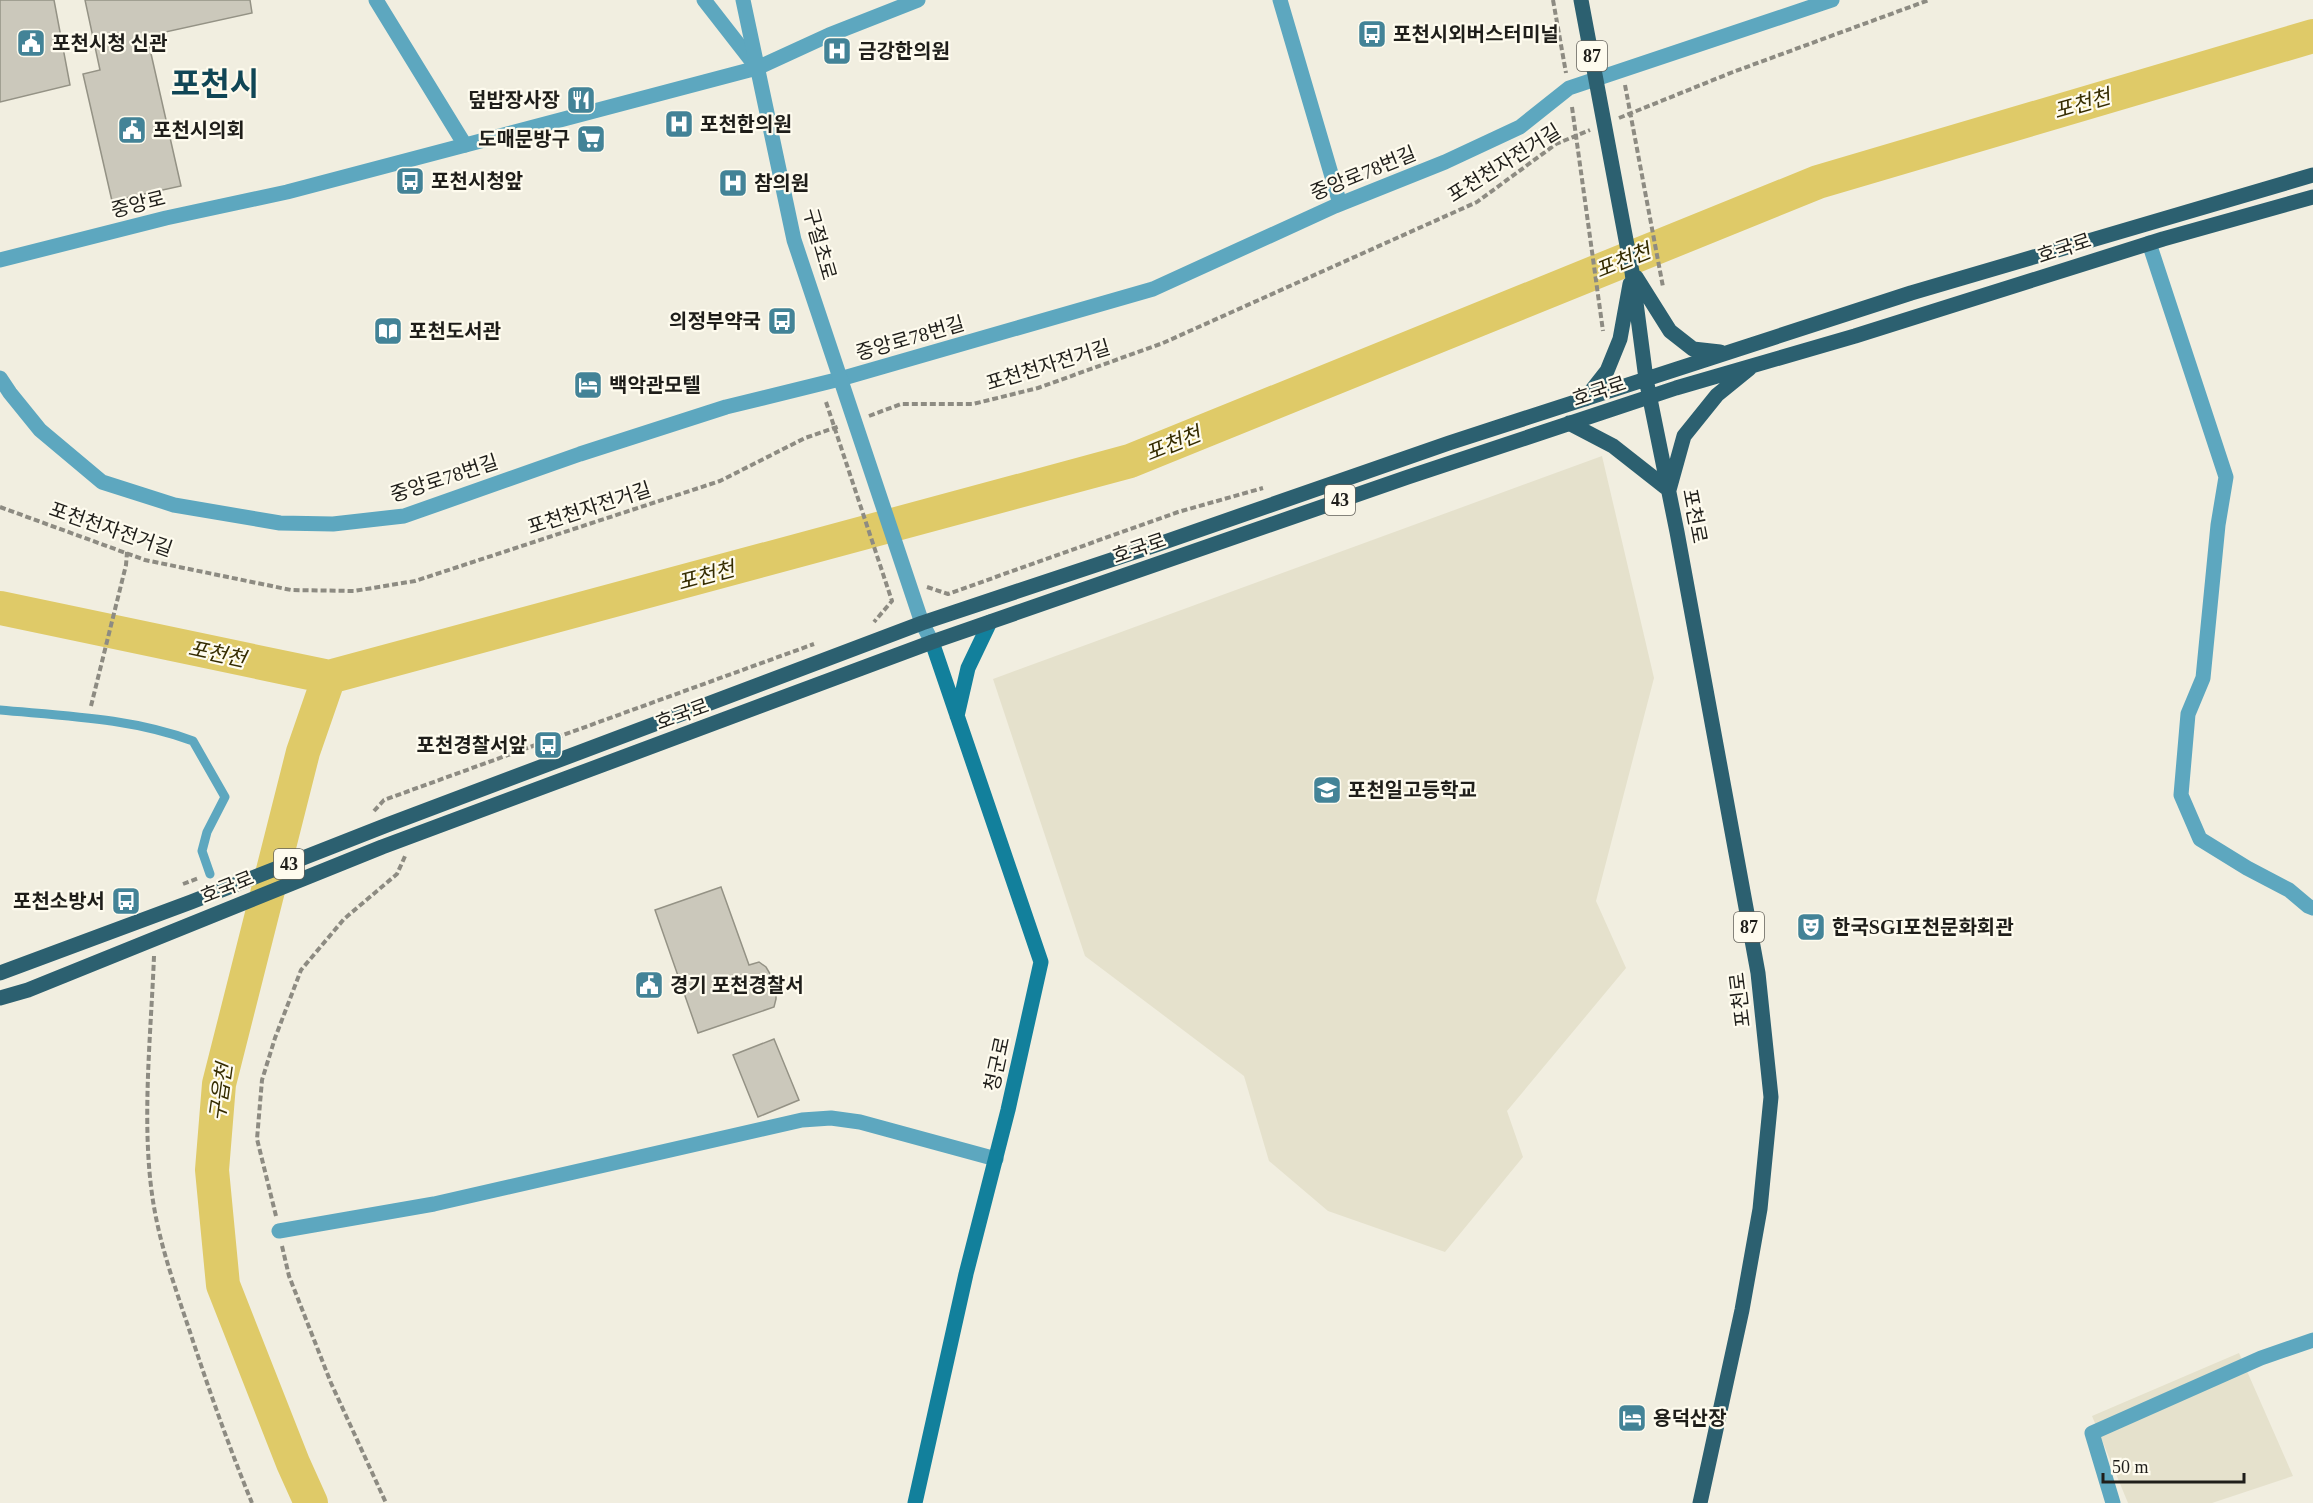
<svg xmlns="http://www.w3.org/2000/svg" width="2313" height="1503" font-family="'Times New Roman','Noto Sans KR',serif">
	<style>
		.built { fill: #e5e1cc }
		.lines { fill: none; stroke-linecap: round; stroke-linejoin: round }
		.river { stroke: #dfca68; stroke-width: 34 }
		.building { fill: #cbc8bb; stroke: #949285; stroke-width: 1.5 }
		.path { stroke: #8d8b82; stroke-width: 4; stroke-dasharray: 6 3; stroke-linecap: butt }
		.service { stroke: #5da7bf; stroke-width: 9 }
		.minor { stroke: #5da7bf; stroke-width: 15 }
		.tertiary { stroke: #5da7bf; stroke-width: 15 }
		.secondary { stroke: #12809c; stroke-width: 15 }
		.primary { stroke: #2c6070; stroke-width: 15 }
		.labels { text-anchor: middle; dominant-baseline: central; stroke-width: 4.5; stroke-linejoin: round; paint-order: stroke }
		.shield { fill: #fefbee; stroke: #62605a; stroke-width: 1.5 }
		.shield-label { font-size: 18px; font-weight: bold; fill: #1f1e1a }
		.poi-label { font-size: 20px; font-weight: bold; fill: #1f1e1a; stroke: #fefbee; text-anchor: start }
		.street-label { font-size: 20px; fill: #1f1e1a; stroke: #fefbee }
		.water-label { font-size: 21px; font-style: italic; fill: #352c00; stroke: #fefbee }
		.town-label { font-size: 32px; font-weight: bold; fill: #104656; stroke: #fefbee }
	</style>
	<rect width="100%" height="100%" fill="#f1eee0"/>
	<path class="built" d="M1602,456L1654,678L1596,901L1626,968L1507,1111L1523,1157L1445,1252L1328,1211L1269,1161L1244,1076L1085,956L993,679Z
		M2239,1353L2293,1476L2212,1503H2128L2092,1416Z"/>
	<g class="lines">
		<path class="river" d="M0,608L329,677L1130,461L1818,182L2313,36
			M311,1503L293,1463L223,1285L212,1170L219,1084L303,752L329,677"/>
	</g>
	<path class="building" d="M0,0H54L70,85L0,102Z
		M85,0H250L252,13L147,36L181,186L112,201L83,74L100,70Z
		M721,887L749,965L759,962L766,967L776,984V999L774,1007L698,1033L655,910Z
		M774,1039L799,1100L758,1117L733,1055Z"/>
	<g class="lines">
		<path class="path" d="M1553,0L1566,73
			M1625,85L1663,287
			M1572,107L1603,331
			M1619,118L1733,72L1929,0
			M826,402L892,601L874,622
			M869,416L901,404H973L1038,388L1163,343L1477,202L1556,144L1590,130
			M0,507L145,560L291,590L354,591L415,581L720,481L805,438L840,426
			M927,587L948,594L1178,512L1263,488
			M91,706L126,565L127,552
			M374,811L384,800L814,644
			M183,884L199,878
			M154,956C151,1035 141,1124 153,1201C160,1246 176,1290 190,1332C209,1390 229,1447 252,1503
			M276,1216L257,1139L262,1080L275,1038L301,970L344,919L397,874L406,854
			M282,1246L289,1276L331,1383L386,1503"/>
		<path class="service" d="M0,710C65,716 131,718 193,741L225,797L207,832L202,851L210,874"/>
		<path class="minor" d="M376,0L465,145
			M704,0L757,68
			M1280,0L1340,204
			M2149,243L2226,477L2218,525L2203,678L2188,714L2181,795L2200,839L2247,868L2289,890L2308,906L2313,908
			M0,378L10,393L40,430L102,482L174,505L280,523L333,524L404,516L580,454L726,407L840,379L1153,289L1335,206L1445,162L1520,127L1569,88L1832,0
			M279,1231L434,1204L802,1120L831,1118L860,1122L996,1159
			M2113,1503L2092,1433L2261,1358L2313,1340"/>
		<path class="tertiary" d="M743,0L794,240L922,623L932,642
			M0,260L166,218L287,192L757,68L829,35L918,0"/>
		<path class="secondary" d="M957,716L968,668L990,622
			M915,1503L966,1274L1008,1110L1041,962L932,642"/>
		<path class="primary" d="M1581,0L1632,272L1646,379L1677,532L1758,973L1771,1097L1760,1209L1742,1310L1700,1503
			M1636,277L1670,331L1693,349L1720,352
			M1585,399L1607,371L1620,339L1630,284
			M1569,423L1613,446L1669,490L1684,436L1717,395L1749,369
			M0,973L191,902L387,825L922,623L1156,545L1449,443L1911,293L2313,175
			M0,998L28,990L382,847L932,642L1408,477L1676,388L1855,336L2163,239L2313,197"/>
	</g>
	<defs>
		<g id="bus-square" transform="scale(1.5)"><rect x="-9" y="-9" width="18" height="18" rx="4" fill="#438397" stroke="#fefbee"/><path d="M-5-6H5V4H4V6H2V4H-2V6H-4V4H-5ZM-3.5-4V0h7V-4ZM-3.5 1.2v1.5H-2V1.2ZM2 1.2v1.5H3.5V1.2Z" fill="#fff"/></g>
		<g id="civic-square" transform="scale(1.5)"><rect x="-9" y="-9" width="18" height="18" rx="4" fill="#438397" stroke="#fefbee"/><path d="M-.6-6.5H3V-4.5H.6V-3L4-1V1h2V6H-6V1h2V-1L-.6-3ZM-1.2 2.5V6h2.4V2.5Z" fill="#fff"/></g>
		<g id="hospital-square" transform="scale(1.5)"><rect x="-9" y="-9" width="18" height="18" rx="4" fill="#438397" stroke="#fefbee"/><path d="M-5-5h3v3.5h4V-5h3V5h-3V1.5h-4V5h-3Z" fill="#fff"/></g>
		<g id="restaurant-square" transform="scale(1.5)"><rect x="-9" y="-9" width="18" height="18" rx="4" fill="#438397" stroke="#fefbee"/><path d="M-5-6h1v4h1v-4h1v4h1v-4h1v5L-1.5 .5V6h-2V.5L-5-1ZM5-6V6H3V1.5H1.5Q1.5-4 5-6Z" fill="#fff"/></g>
		<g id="supermarket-square" transform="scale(1.5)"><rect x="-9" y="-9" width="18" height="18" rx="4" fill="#438397" stroke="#fefbee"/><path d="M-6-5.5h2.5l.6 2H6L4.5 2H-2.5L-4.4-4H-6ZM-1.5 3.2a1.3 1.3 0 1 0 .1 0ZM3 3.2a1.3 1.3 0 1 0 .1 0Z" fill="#fff"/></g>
		<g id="library-square" transform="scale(1.5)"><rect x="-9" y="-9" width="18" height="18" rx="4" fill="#438397" stroke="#fefbee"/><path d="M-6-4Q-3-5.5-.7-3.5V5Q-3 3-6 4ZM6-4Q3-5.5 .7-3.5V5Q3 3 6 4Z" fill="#fff"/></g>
		<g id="hotel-square" transform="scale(1.5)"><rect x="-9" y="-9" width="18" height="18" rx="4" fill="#438397" stroke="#fefbee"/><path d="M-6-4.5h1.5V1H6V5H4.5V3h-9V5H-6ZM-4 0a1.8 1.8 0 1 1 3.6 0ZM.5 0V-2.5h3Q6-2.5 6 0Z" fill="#fff"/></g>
		<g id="school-square" transform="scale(1.5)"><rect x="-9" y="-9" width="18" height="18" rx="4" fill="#438397" stroke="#fefbee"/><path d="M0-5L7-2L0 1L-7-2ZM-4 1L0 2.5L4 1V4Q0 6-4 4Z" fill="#fff"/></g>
		<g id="theatre-square" transform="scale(1.5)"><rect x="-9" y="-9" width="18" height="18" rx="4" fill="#438397" stroke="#fefbee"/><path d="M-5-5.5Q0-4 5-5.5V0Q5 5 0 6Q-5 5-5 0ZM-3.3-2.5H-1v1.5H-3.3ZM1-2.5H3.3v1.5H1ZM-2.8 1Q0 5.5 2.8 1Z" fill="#fff"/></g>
	</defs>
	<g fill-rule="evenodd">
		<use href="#bus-square" x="1372" y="34"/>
		<use href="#civic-square" x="31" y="43"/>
		<use href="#hospital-square" x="837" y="51"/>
		<use href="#restaurant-square" x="581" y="100"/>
		<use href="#hospital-square" x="679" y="124"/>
		<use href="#civic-square" x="132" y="130"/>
		<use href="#supermarket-square" x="591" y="139"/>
		<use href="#bus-square" x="410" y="181"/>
		<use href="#hospital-square" x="733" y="183"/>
		<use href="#bus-square" x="782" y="321"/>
		<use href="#library-square" x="388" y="331"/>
		<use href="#hotel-square" x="588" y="385"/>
		<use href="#bus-square" x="548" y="745"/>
		<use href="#school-square" x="1327" y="790"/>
		<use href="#bus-square" x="126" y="901"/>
		<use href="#theatre-square" x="1811" y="927"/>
		<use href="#civic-square" x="649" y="985"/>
		<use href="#hotel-square" x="1632" y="1418"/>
	</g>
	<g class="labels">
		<g class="shield">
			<rect x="1577" y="41" width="30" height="30" rx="4.5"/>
			<rect x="1325" y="485" width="30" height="30" rx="4.5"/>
			<rect x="274" y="849" width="30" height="30" rx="4.5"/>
			<rect x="1734" y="912" width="30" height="30" rx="4.5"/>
		</g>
		<g class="shield-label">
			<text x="1592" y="56">87</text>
			<text x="1340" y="500">43</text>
			<text x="289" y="864">43</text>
			<text x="1749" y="927">87</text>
		</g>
		<g class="poi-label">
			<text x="1393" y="34">포천시외버스터미널</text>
			<text x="52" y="43">포천시청 신관</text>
			<text x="858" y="51">금강한의원</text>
			<text x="560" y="100" text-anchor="end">덮밥장사장</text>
			<text x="700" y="124">포천한의원</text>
			<text x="153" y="130">포천시의회</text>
			<text x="570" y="139" text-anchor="end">도매문방구</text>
			<text x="431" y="181">포천시청앞</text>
			<text x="754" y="183">참의원</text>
			<text x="761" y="321" text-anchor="end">의정부약국</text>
			<text x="409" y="331">포천도서관</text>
			<text x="609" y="385">백악관모텔</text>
			<text x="527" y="745" text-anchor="end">포천경찰서앞</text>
			<text x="1348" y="790">포천일고등학교</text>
			<text x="105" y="901" text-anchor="end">포천소방서</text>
			<text x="1832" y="927">한국SGI포천문화회관</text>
			<text x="670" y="985">경기 포천경찰서</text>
			<text x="1653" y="1418">용덕산장</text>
		</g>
		<g class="street-label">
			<text transform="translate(1504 163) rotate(-32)">포천천자전거길</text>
			<text transform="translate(1363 173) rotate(-22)">중앙로78번길</text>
			<text transform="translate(138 204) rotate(-14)">중앙로</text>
			<text transform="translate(820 244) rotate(74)">구절초로</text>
			<text transform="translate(2064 248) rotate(-18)">호국로</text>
			<text transform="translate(910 338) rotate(-16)">중앙로78번길</text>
			<text transform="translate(1048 365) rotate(-17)">포천천자전거길</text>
			<text transform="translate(1599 391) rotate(-18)">호국로</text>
			<text transform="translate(444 478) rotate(-18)">중앙로78번길</text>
			<text transform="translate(589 508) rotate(-18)">포천천자전거길</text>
			<text transform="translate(1695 516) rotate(79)">포천로</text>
			<text transform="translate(111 529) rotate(19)">포천천자전거길</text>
			<text transform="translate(1139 548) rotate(-19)">호국로</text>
			<text transform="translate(682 714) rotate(-20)">호국로</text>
			<text transform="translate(227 887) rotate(-22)">호국로</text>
			<text transform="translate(1740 1000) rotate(-97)">포천로</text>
			<text transform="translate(997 1064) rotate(-78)">청군로</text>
		</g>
		<g class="water-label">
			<text transform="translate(2082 104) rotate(-16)">포천천</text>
			<text transform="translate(1623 261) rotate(-22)">포천천</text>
			<text transform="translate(1173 444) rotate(-22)">포천천</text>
			<text transform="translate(706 576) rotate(-15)">포천천</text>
			<text transform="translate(217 654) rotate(12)">포천천</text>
			<text transform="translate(221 1092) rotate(-82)">구읍천</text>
		</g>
		<g class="town-label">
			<text x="215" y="84">포천시</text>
		</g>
	</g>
	<path d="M2103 1473v9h141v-9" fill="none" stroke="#1f1e1a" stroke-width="3"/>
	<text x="2112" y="1473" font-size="18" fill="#1f1e1a" stroke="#fefbee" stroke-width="4.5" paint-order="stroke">50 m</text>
</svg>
